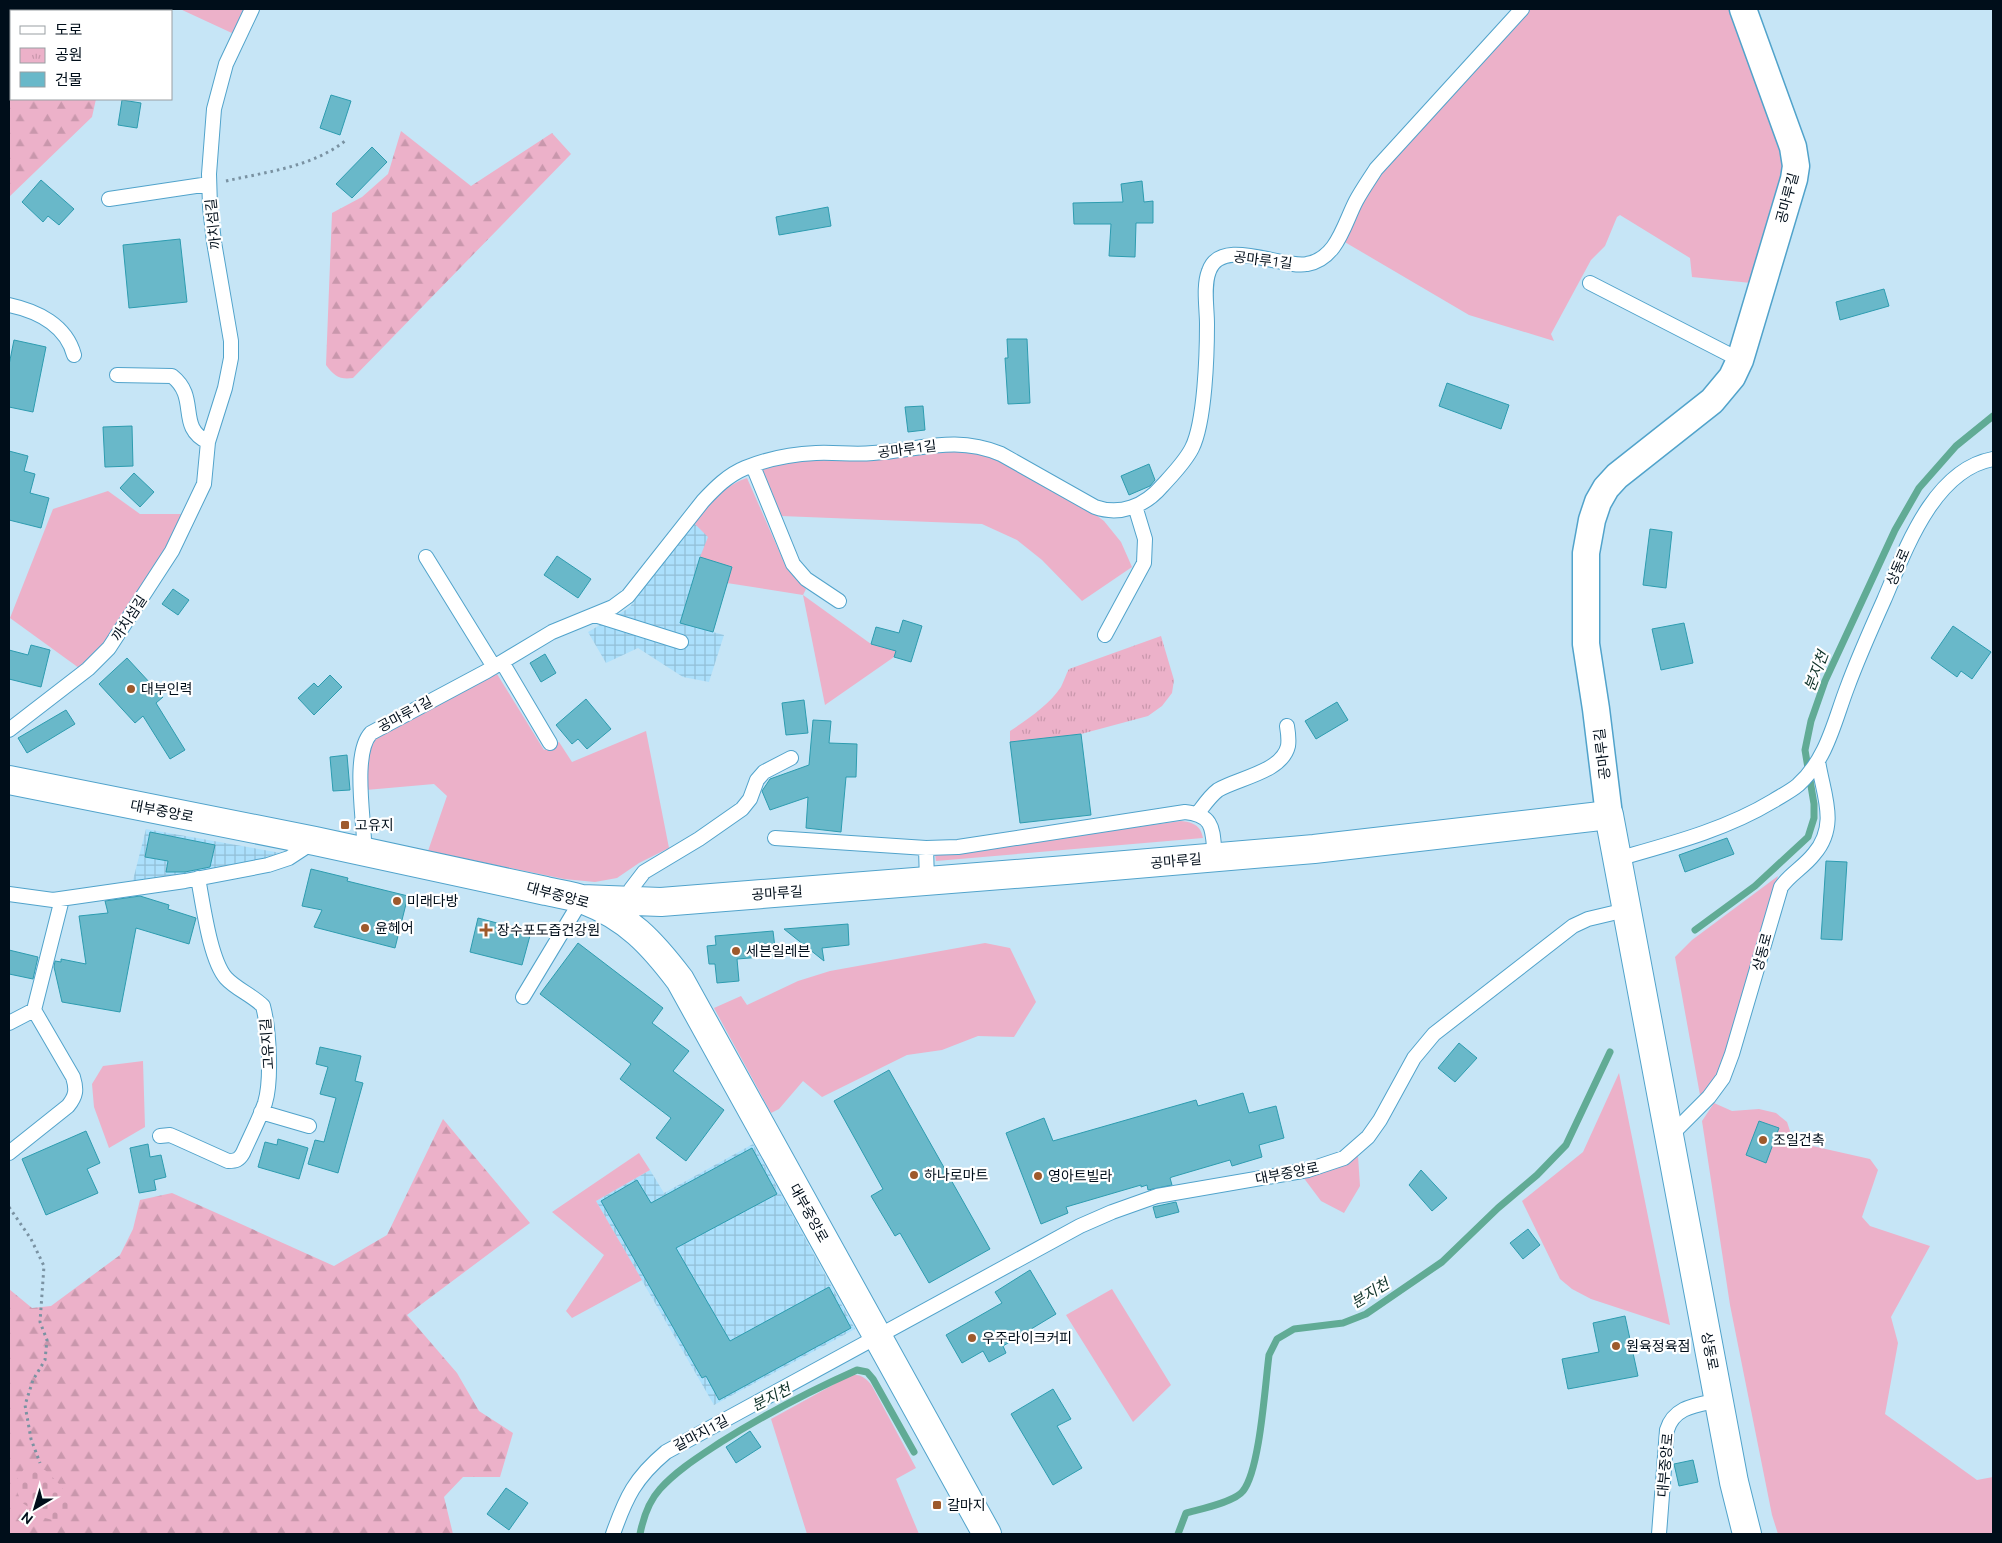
<svg xmlns="http://www.w3.org/2000/svg" width="2002" height="1543" font-family="Ubuntu,'Noto Sans KR',sans-serif">
	<style>
		.industrial { fill: url(#industrial-grid) }
		.green { fill: #ecb1c9 }
		.forest { fill: url(#forest-firs) }
		.cemetery { fill: url(#cemetery-stones) }
		.park { fill: url(#park-tufts) }
		.lines { fill: none; stroke-linecap: round; stroke-linejoin: round }
		.stream { stroke: #61ab95; stroke-width: 7 }
		.building { fill: #69b8c9; stroke: #2d9cb0 }
		.lane-casing { stroke: #51a3cb; stroke-width: 16 }
		.street-casing { stroke: #51a3cb; stroke-width: 29 }
		.secondary-casing { stroke: #51a3cb; stroke-width: 30 }
		.path { stroke: #7a92a2; stroke-width: 3; stroke-dasharray: 2.5 4; stroke-linecap: butt }
		.lane { stroke: #fff; stroke-width: 14 }
		.street { stroke: #fff; stroke-width: 26 }
		.secondary { stroke: #fff; stroke-width: 28 }
		.poi-dot { fill: #9e5a2c; stroke: #fff; stroke-width: 2 }
		.labels { text-anchor: middle; dominant-baseline: central; stroke-width: 4.5; stroke-linejoin: round; paint-order: stroke }
		.street-label { font-size: 14px; fill: #000e1a; stroke: #fff }
		.poi-label { font-size: 14px; fill: #000e1a; stroke: #fff; text-anchor: start }
		.water-label { font-size: 15px; font-style: italic; fill: #0d3127; stroke: #fff }
	</style>
	<defs>
		<pattern id="industrial-grid" width="8" height="8" patternUnits="userSpaceOnUse" patternTransform="scale(1.25)"><rect width="8" height="8" fill="#ace0fc"/><path d="M0 4h8M4 0v8" fill="none" stroke="#92bfd7"/></pattern>
		<pattern id="forest-firs" width="22" height="20" patternUnits="userSpaceOnUse" patternTransform="scale(1.25)"><rect width="22" height="20" fill="#ecb1c9"/><path d="M5 1l3.5 6h-7zM16 11l3.5 6h-7z" fill="#c997ac"/></pattern>
		<pattern id="cemetery-stones" width="16" height="16" patternUnits="userSpaceOnUse" patternTransform="scale(1.25)"><rect width="16" height="16" fill="#ecb1c9"/><path d="M2 7V4a2 2 0 0 1 4 0v3zM10 15v-3a2 2 0 0 1 4 0v3z" fill="#c997ac"/></pattern>
		<pattern id="park-tufts" width="24" height="20" patternUnits="userSpaceOnUse" patternTransform="scale(1.25)"><rect width="24" height="20" fill="#ecb1c9"/><path d="M3 7l-1-3M5 7V3M7 7l1-3M15 17l-1-3M17 17v-4M19 17l1-3" fill="none" stroke="#c997ac"/></pattern>
	</defs>
	<rect width="100%" height="100%" fill="#c6e5f6"/>
	<path class="industrial" d="M693,522L708,536L732,567L713,632L724,635L709,682L683,677L638,648L606,663L588,632L629,608Z
		M146,829L281,853L278,857L267,861L132,884Z
		M753,1144L855,1329L714,1405L596,1201L650,1170L664,1193Z"/>
	<path class="green" d="M180,9H247L234,34Z
		M1530,9H1732L1781,156L1784,176L1751,283L1692,277L1690,258L1620,215L1617,217L1605,246L1591,260L1551,334L1554,341L1469,315L1343,241L1363,200L1383,171Z
		M939,449L995,456L1088,509L1104,521L1121,542L1132,567L1082,601L1042,560L1017,540L982,524L781,516L761,472L765,466L815,458L903,457Z
		M747,478L787,569L806,589L803,595L871,644L896,651L894,657L825,705L803,595L727,583L732,567L700,557L708,537L693,522C710,503 723,486 747,478Z
		M108,491L140,514H182L162,556L113,633L95,656L79,668L10,618L53,509Z
		M497,674L544,750L559,742L572,762L646,731L669,848L639,863L617,878L595,882L564,879L428,851L447,796L434,784L366,790L368,746L378,736Z
		M1181,821C1192,822 1201,825 1203,838L936,861L935,854Z
		M1778,876L1720,1075L1702,1096L1700,1095L1675,957L1692,940Z
		M985,943L1010,948L1036,1002L1014,1037L978,1036L942,1050L907,1055L822,1097L803,1081L779,1109L771,1113L714,1008L741,996L747,1005L798,981L830,971Z
		M143,1061L145,1127L109,1148L94,1107L92,1084L103,1066Z
		M1619,1073L1670,1325L1591,1299L1572,1289L1560,1279L1522,1201L1583,1152Z
		M1714,1103L1732,1111L1759,1109L1776,1113L1787,1122L1791,1134L1799,1143L1870,1159L1878,1170L1862,1217L1870,1226L1930,1246L1891,1317L1898,1343L1885,1414L1977,1480L1993,1477V1534H1778L1772,1515L1730,1305L1702,1121Z
		M639,1153L650,1170L596,1201L642,1280L572,1318L566,1311L604,1255L552,1212Z
		M1358,1156L1360,1186L1344,1213L1321,1201L1303,1177L1332,1170Z
		M1112,1289L1171,1385L1133,1422L1066,1315Z
		M851,1375C861,1374 866,1378 872,1386L916,1468L896,1479L919,1534H807L771,1419Z"/>
	<path class="forest" d="M9,9H118L117,11H11V99H96L92,117L9,197Z
		M401,131L471,186L552,133L571,154L353,378C340,380 334,376 326,365L332,213L362,197L388,174Z
		M443,1119L530,1223L407,1315L457,1373L479,1411L513,1433L500,1477H463L444,1497L453,1534H9V1289L32,1308L51,1306L120,1255L133,1229L140,1200L172,1193L334,1266L387,1235Z"/>
	<path class="cemetery" d="M24,1469L45,1470C55,1480 77,1498 68,1514C67,1517 62,1520 60,1522L45,1518L21,1502L14,1483Z"/>
	<path class="park" d="M1161,636L1174,680L1172,693L1162,706L1148,716L1081,734L1010,742V731C1028,719 1049,705 1061,687C1064,681 1066,674 1069,669Z"/>
	<g class="lines">
		<path class="stream" d="M1695,930L1755,886L1808,837L1814,818V804L1805,750L1811,721L1825,681L1895,530L1919,488L1956,446L1993,416
			M640,1534C643,1519 649,1501 660,1489C677,1470 700,1456 721,1442C764,1415 810,1391 857,1370L867,1372L873,1379L914,1452
			M1178,1534L1186,1513C1200,1509 1235,1502 1243,1491C1260,1470 1265,1385 1269,1355L1277,1339L1294,1329L1343,1323L1366,1314L1442,1262L1498,1208L1537,1175L1566,1145L1610,1052"/>
	</g>
	<path class="building" d="M331,95L351,101L340,135L320,128Z
		M122,100L141,103L137,128L118,125Z
		M372,147L387,162L352,198L336,184Z
		M41,180L74,209L59,225L48,216L43,222L22,202Z
		M1142,181L1144,202L1153,201V223H1136L1135,257L1109,256L1111,224H1074L1073,203L1123,202L1121,184Z
		M828,207L831,226L779,235L776,217Z
		M180,239L187,302L129,308L123,245Z
		M1884,289L1889,306L1840,320L1836,302Z
		M1007,339H1027L1030,403L1008,404L1005,358H1008Z
		M14,340L46,347L33,412L9,407V365Z
		M1447,383L1509,405L1501,429L1439,406Z
		M923,406L925,430L908,432L905,407Z
		M132,426L133,466L105,467L103,427Z
		M9,451L28,456L24,471L35,474L30,493L49,498L41,528L9,520Z
		M1149,464L1155,480L1150,486L1129,495L1121,476Z
		M134,473L154,492L140,507L120,488Z
		M1650,529L1672,532L1666,588L1643,585Z
		M557,556L591,579L578,598L544,575Z
		M700,557L732,567L713,632L680,623Z
		M173,589L189,600L178,615L162,604Z
		M903,620L922,626L911,662L894,657L896,651L871,644L876,627L899,633Z
		M1684,623L1693,663L1661,670L1652,629Z
		M1953,626L1991,652L1972,679L1961,671L1957,677L1931,658Z
		M31,645L50,650L41,687L9,679V650L28,655Z
		M545,654L556,673L541,682L530,663Z
		M127,658L163,697L156,703L185,750L170,759L143,716L135,723L99,684Z
		M330,675L342,687L314,715L298,698L314,683L318,687Z
		M586,699L611,729L587,749L578,739L572,744L556,725Z
		M804,700L808,733L786,735L782,703Z
		M1337,702L1348,720L1316,739L1305,721Z
		M66,710L75,724L27,753L18,738Z
		M813,720L831,721L829,743L857,744L856,777H846L841,832L806,828L808,797L770,810L762,791L770,779L809,765Z
		M1081,734L1091,815L1020,823L1010,742Z
		M347,755L350,790L333,791L330,757Z
		M150,832L215,845L210,867L185,872H166L168,861L145,857Z
		M1727,838L1734,854L1685,872L1679,855Z
		M1826,861L1847,862L1842,940L1821,939Z
		M311,869L348,878L347,881L408,896L395,948L314,927L322,910L302,906Z
		M140,896L169,905L168,909L196,918L189,944L136,928L120,1012L62,1002L54,967L55,961L61,962V959L86,964L79,916L108,913L105,901Z
		M478,918L531,932L522,965L470,952Z
		M848,924L849,945L822,948L824,961L784,929Z
		M773,931L776,956L737,959L739,981L717,983L715,964H709L707,946L716,945L715,936Z
		M578,943L663,1008L652,1023L689,1051L673,1071L724,1110L686,1161L656,1138L671,1118L620,1079L631,1064L540,994Z
		M9,950L38,957L33,979L9,974Z
		M1459,1043L1477,1058L1455,1082L1438,1068Z
		M320,1047L361,1056L355,1081L363,1083L338,1173L308,1164L315,1140L324,1142L336,1098L320,1094L328,1067L316,1064Z
		M889,1070L990,1249L929,1283L900,1233L895,1236L871,1196L883,1189L834,1101Z
		M1243,1093L1249,1113L1276,1106L1284,1138L1259,1145L1262,1157L1232,1166L1230,1160L1172,1177L1170,1178L1172,1185L1148,1190L1147,1185L1141,1187V1185L1066,1207L1068,1213L1041,1224L1006,1133L1044,1118L1053,1141L1196,1100L1198,1106Z
		M1759,1121L1779,1128L1766,1163L1746,1155Z
		M86,1131L100,1163L87,1169L98,1193L46,1215L22,1159Z
		M278,1139L308,1148L299,1179L258,1167L265,1142L277,1145Z
		M148,1144L150,1157L161,1155L166,1177L154,1180L156,1190L139,1193L130,1148Z
		M752,1148L777,1194L676,1248L730,1341L829,1287L851,1328L719,1400L706,1376L702,1378L601,1201L637,1180L651,1203Z
		M1421,1170L1447,1198L1432,1211L1409,1185Z
		M1176,1202L1179,1212L1156,1218L1153,1207Z
		M1528,1229L1540,1245L1523,1259L1510,1243Z
		M1030,1270L1056,1314L1003,1346L1006,1353L989,1362L983,1351L962,1363L946,1335L1002,1303L995,1292Z
		M1625,1316L1638,1376L1568,1389L1562,1359L1599,1352L1593,1323Z
		M1053,1389L1071,1419L1057,1426L1082,1468L1053,1485L1011,1414Z
		M750,1431L761,1447L736,1463L726,1447Z
		M1693,1460L1698,1482L1679,1486L1674,1464Z
		M506,1488L528,1503L509,1530L487,1514Z"/>
	<g class="lines">
		<g class="lane-casing">
			<path id="lane" d="M109,199L209,184
				M1590,283L1740,360
				M9,305C37,311 66,325 74,355
				M117,375L172,376C200,398 176,427 208,442
				M753,466L793,564L806,579L839,601
				M426,557L494,667
				M595,615L681,642
				M1105,635L1144,563L1145,539L1135,506
				M502,662L550,743
				M9,730L88,669L109,648L172,551L204,484L208,442L225,388L231,358V341L214,242L210,207L209,174L214,109L226,64L252,9
				M1198,813C1204,805 1210,796 1218,790C1238,778 1282,772 1288,746C1289,740 1288,732 1287,726
				M775,838L926,848L958,847L1185,812C1216,815 1212,832 1215,857
				M926,848L927,881
				M363,851L364,840C363,813 353,752 371,733L487,671L552,632L613,607L628,596L703,501C715,488 728,475 745,468C767,459 792,454 816,453C835,452 854,455 873,453C921,450 955,435 1001,454L1095,507C1120,516 1145,506 1162,486C1173,474 1185,462 1192,448C1205,422 1207,354 1207,324C1207,308 1203,286 1209,271C1221,236 1282,269 1307,264C1337,259 1344,224 1356,201C1362,190 1369,180 1376,169L1522,9
				M1617,859C1670,844 1725,830 1773,801C1781,796 1791,791 1798,785C1827,759 1834,722 1847,688C1858,658 1871,629 1884,600C1905,551 1933,470 1993,459
				M9,894L53,900L185,881L268,865L289,858L315,841
				M627,903L631,889L644,872L699,839L742,809L750,799L757,780L764,772L791,758
				M523,997L582,899
				M9,1023L34,1010
				M261,1112L309,1126
				M160,1136L170,1135L177,1138L228,1161C236,1161 239,1160 243,1153C250,1137 259,1120 265,1103C272,1080 269,1029 263,1006C252,995 236,989 226,978C210,960 203,904 198,878
				M1669,1137L1709,1097L1723,1078L1732,1054L1781,887C1790,874 1804,867 1814,854C1839,825 1823,794 1818,761
				M9,1153L68,1106C76,1096 77,1090 73,1077L34,1010L62,899
				M613,1534C626,1497 635,1478 666,1452L1080,1226L1112,1212L1157,1196L1308,1170L1344,1158L1368,1137L1380,1120L1414,1058L1434,1034L1573,926L1588,919L1626,910
				M1659,1534L1667,1430C1674,1406 1698,1405 1719,1400"/>
		</g>
		<g class="street-casing">
			<path id="street" d="M1609,815L1596,709L1586,644V553L1592,520L1598,502L1606,488L1617,476L1712,401L1732,377L1740,360L1794,179L1796,166L1793,147L1743,9"/>
		</g>
		<g class="secondary-casing">
			<path id="secondary" d="M9,780L315,841L546,891C558,894 572,895 584,900C628,917 652,943 680,980L987,1534
				M582,899L661,902L1066,870L1314,849L1609,815L1734,1482L1747,1534"/>
		</g>
		<path class="path" d="M226,181C266,172 312,167 345,141
			M9,1207L31,1239L44,1266L40,1322L47,1340L45,1360L33,1380L25,1405L31,1439L40,1463"/>
		<use href="#lane" class="lane"/>
		<use href="#street" class="street"/>
		<use href="#secondary" class="secondary"/>
	</g>
	<g class="poi-dot">
		<circle cx="131" cy="689" r="5"/>
		<rect x="340" y="820" width="10" height="10" rx="2.5"/>
		<circle cx="397" cy="901" r="5"/>
		<circle cx="365" cy="928" r="5"/>
		<path d="M483.5 922.5h5v5h5v5h-5v5h-5v-5h-5v-5h5z"/>
		<circle cx="736" cy="951" r="5"/>
		<circle cx="1763" cy="1140" r="5"/>
		<circle cx="914" cy="1175" r="5"/>
		<circle cx="1038" cy="1176" r="5"/>
		<circle cx="972" cy="1338" r="5"/>
		<circle cx="1616" cy="1346" r="5"/>
		<rect x="932" y="1500" width="10" height="10" rx="2.5"/>
	</g>
	<g class="labels">
		<g class="street-label">
			<text transform="translate(1787 198) rotate(-75)">공마루길</text>
			<text transform="translate(213 224) rotate(-96)">까치섬길</text>
			<text transform="translate(1263 260) rotate(7)">공마루1길</text>
			<text transform="translate(907 449) rotate(-7)">공마루1길</text>
			<text transform="translate(1898 567) rotate(-67)">상동로</text>
			<text transform="translate(129 618) rotate(-57)">까치섬길</text>
			<text transform="translate(405 714) rotate(-28)">공마루1길</text>
			<text transform="translate(1602 754) rotate(-97)">공마루길</text>
			<text transform="translate(162 811) rotate(11)">대부중앙로</text>
			<text transform="translate(1176 861) rotate(-5)">공마루길</text>
			<text transform="translate(777 893) rotate(-4)">공마루길</text>
			<text transform="translate(558 895) rotate(15)">대부중앙로</text>
			<text transform="translate(1762 952) rotate(-75)">상동로</text>
			<text transform="translate(267 1044) rotate(-94)">고유지길</text>
			<text transform="translate(1287 1173) rotate(-11)">대부중앙로</text>
			<text transform="translate(809 1213) rotate(61)">대부중앙로</text>
			<text transform="translate(1710 1351) rotate(79)">상동로</text>
			<text transform="translate(701 1433) rotate(-28)">갈마지1길</text>
			<text transform="translate(1665 1465) rotate(-85)">대부중앙로</text>
		</g>
		<g class="poi-label">
			<text x="141" y="689">대부인력</text>
			<text x="355" y="825">고유지</text>
			<text x="407" y="901">미래다방</text>
			<text x="375" y="928">윤헤어</text>
			<text x="497" y="930">장수포도즙건강원</text>
			<text x="746" y="951">세븐일레븐</text>
			<text x="1773" y="1140">조일건축</text>
			<text x="924" y="1175">하나로마트</text>
			<text x="1048" y="1176">영아트빌라</text>
			<text x="982" y="1338">우주라이크커피</text>
			<text x="1626" y="1346">원육정육점</text>
			<text x="947" y="1505">갈마지</text>
		</g>
		<g class="water-label">
			<text transform="translate(1816 671) rotate(-69)">분지천</text>
			<text transform="translate(1370 1293) rotate(-32)">분지천</text>
			<text transform="translate(771 1397) rotate(-27)">분지천</text>
		</g>
	</g>
	<rect width="2002" height="1543" fill="none" stroke="#000e1a" stroke-width="20"/>
	<rect x="10" y="10" width="162" height="90" fill="#ffffff" stroke="#999fa3"/>
	<rect x="20" y="26" width="25" height="8" fill="#ffffff" stroke="#999fa3"/>
	<text x="55" y="35" font-size="15" fill="#000e1a">도로</text>
	<rect x="20" y="48" width="25" height="15" fill="url(#park-tufts)" stroke="#999fa3"/>
	<text x="55" y="60" font-size="15" fill="#000e1a">공원</text>
	<rect x="20" y="72" width="25" height="15" fill="#69b8c9" stroke="#999fa3"/>
	<text x="55" y="85" font-size="15" fill="#000e1a">건물</text>
	<g transform="translate(35 1508) rotate(218)" stroke="#ffffff" stroke-width="4" paint-order="stroke">
	<path d="M0-4L9 19L0 12L-9 19Z" fill="#000e1a"/>
	<text y="-8" font-size="14" font-weight="bold" text-anchor="middle" fill="#000e1a">N</text>
	</g>
</svg>
